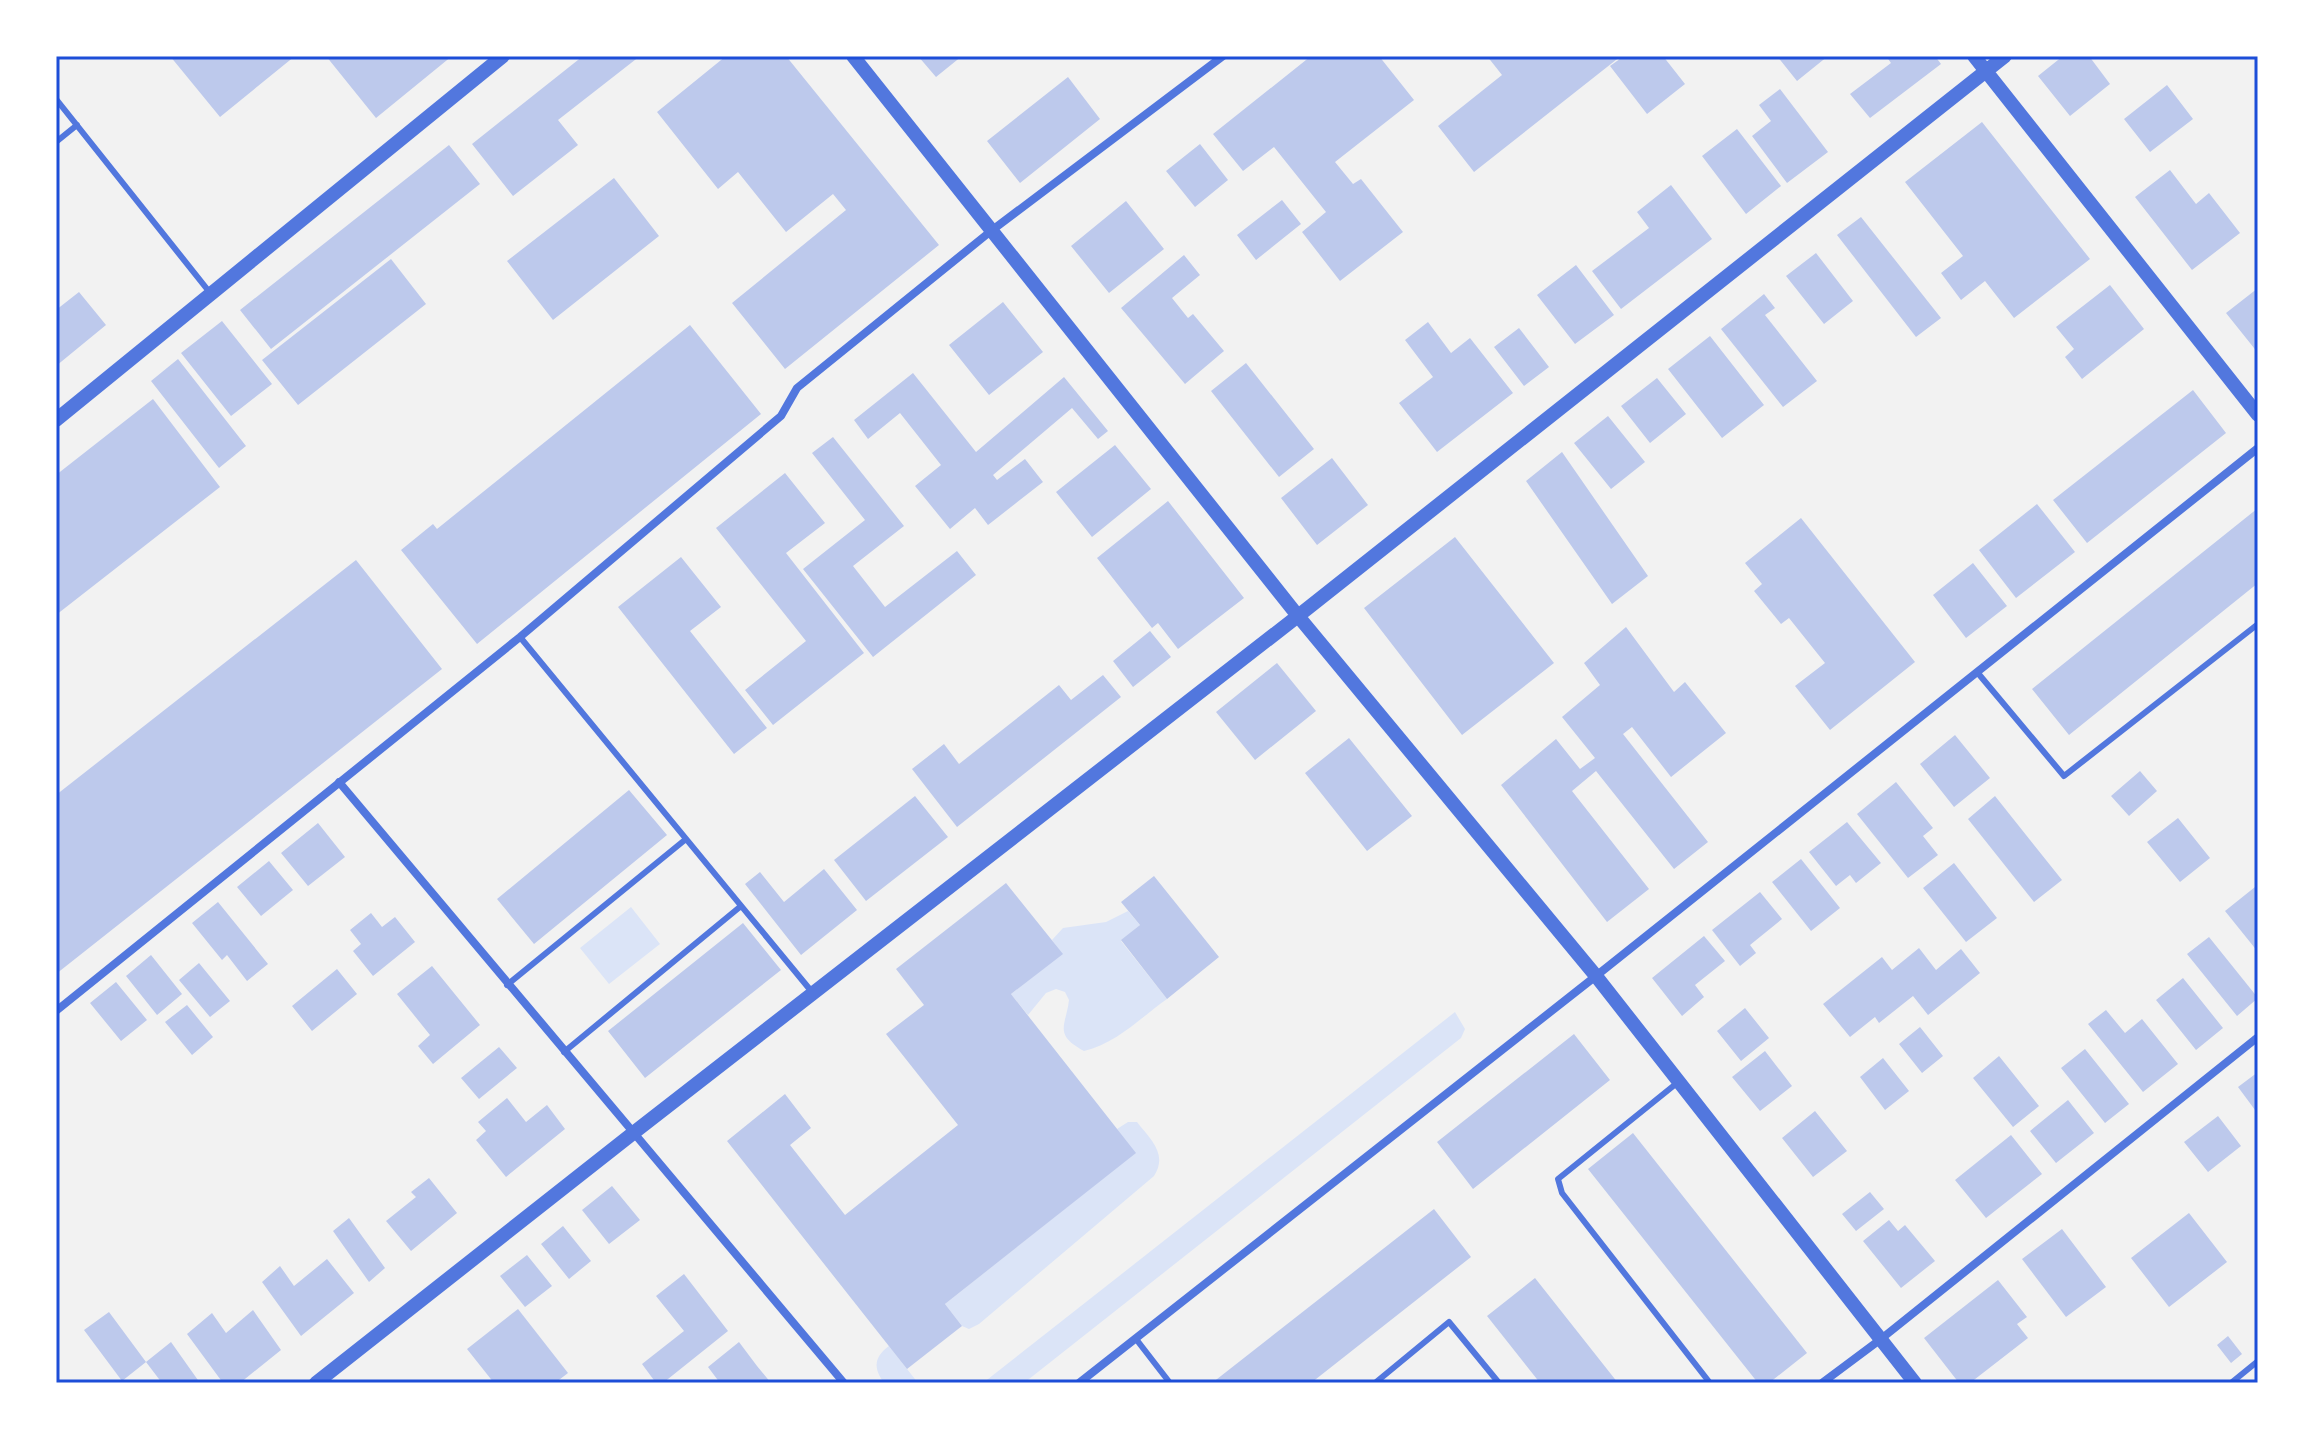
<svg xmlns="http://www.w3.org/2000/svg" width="2314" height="1439" font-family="'Fira Sans',sans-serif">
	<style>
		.green { fill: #dbe4f7 }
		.building { fill: #bdc9ec }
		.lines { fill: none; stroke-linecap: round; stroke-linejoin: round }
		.service { stroke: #5277de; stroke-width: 6 }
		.minor { stroke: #5277de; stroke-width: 8 }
		.tertiary { stroke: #5277de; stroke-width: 14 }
		.neatline { fill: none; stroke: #1d4ed8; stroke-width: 3 }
	</style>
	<rect width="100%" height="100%" fill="#f2f2f2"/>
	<path class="green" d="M631,907L660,944L609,984L580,948Z
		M1128,911L1140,925L1121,941L1167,999C1140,1018 1117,1043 1084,1051C1053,1034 1066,1026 1069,1000L1065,992L1056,989L1046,993L1028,1015L1011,994L1062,954L1052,940L1063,928L1106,922Z
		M1455,1012L1465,1029L1461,1038L1024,1383H983Z
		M1128,1122H1137C1151,1140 1168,1154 1154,1176L979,1324L969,1329L962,1326L945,1304L1135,1153L1117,1129Z
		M889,1346L918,1383H884C873,1368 874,1357 889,1346Z"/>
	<path class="building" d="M170,56H295L220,117Z
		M326,56H452L376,118Z
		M583,56H640L558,120L578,145L513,196L472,144Z
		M726,56H786L939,245L785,369L732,303L846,210L833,194L786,232L738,172L718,189L657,112Z
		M918,56H962L936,77Z
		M1311,56H1379L1414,100L1335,162L1353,184L1361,179L1403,232L1340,281L1302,232L1326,212L1274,147L1243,171L1213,134Z
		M1487,56H1621L1474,172L1438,126L1502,75Z
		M1624,56H1663L1685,84L1647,114L1610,66Z
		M1777,56H1828L1797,81Z
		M1886,56H1935L1941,64L1870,118L1850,94L1891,63Z
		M2063,56H2089L2110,84L2070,116L2038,76Z
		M1068,77L1100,119L1020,183L987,141Z
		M2167,85L2193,119L2150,152L2124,119Z
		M1780,89L1828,152L1787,183L1752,136L1771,121L1759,105Z
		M1982,122L2090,259L2014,318L1985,281L1961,300L1941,273L1963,256L1905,182Z
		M1737,129L1781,186L1746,214L1702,156Z
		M1200,144L1228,180L1195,207L1166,171Z
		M449,145L480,184L271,349L240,310Z
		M2170,170L2196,204L2209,193L2240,233L2192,270L2135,197Z
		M614,178L659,236L553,320L507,261Z
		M1671,185L1712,239L1621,309L1592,271L1649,228L1637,212Z
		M1282,200L1301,224L1256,260L1237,235Z
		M1126,201L1164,249L1109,293L1071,246Z
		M1861,217L1941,318L1916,337L1837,235Z
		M1816,253L1853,301L1824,324L1786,276Z
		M1184,255L1200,275L1172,298L1188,318L1193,314L1224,351L1185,384L1121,308Z
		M391,259L426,304L298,405L262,360Z
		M1576,265L1614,315L1575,344L1537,295Z
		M2110,285L2144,329L2082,379L2065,357L2074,349L2056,327Z
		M2258,288V353L2226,313Z
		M79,292L106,325L56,366V310Z
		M1764,294L1775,308L1765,315L1817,381L1783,407L1721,329Z
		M1003,302L1043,352L989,395L949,345Z
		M222,321L272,384L231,416L181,353Z
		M1428,322L1451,353L1470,338L1513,393L1437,452L1399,403L1433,377L1405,340Z
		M690,325L761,414L477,644L401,550L433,524L437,529Z
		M1519,328L1549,367L1524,386L1494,347Z
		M1710,336L1764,405L1722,438L1668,369Z
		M178,359L246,446L219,468L151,381Z
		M1246,363L1314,449L1279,477L1211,391Z
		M913,373L976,452L1064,377L1108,431L1098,439L1072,408L993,475L997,480L1025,459L1043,482L988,525L975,508L950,529L915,486L941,465L900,413L868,439L854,420Z
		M1657,378L1686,414L1650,443L1621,406Z
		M2193,390L2226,433L2087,543L2053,500Z
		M153,399L220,487L56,615V475Z
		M1608,416L1645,462L1611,489L1574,443Z
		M833,437L904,526L853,566L885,607L957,551L976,575L873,657L803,569L865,520L812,453Z
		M1115,445L1151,489L1092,537L1056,492Z
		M1562,452L1648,576L1612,604L1526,481Z
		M1332,458L1368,505L1317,545L1281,498Z
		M785,473L825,523L786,553L864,653L773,725L745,690L806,641L716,528Z
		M1168,501L1244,598L1178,649L1158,623L1152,628L1097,558Z
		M2037,504L2075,552L2016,598L1979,550Z
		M2258,508V583L2069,735L2032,689Z
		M1801,518L1915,662L1830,730L1795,686L1825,663L1789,618L1781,624L1754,591L1762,584L1745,563Z
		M1455,537L1554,663L1462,735L1364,608Z
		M681,557L721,607L690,631L767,728L734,754L618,607Z
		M356,560L442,669L56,974V795Z
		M1973,563L2007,606L1966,638L1933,595Z
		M1626,627L1674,692L1685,682L1726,733L1671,777L1632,727L1623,734L1708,842L1674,869L1596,771L1572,791L1649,889L1607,922L1501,785L1556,739L1580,769L1595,758L1562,717L1600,685L1584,663Z
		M1150,631L1171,657L1133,687L1113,661Z
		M1277,663L1316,711L1255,760L1216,712Z
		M1103,675L1121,697L957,827L912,769L944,744L959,764L1059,685L1071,700Z
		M1955,735L1990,778L1954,807L1920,764Z
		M1349,738L1412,816L1367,851L1305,773Z
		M2140,771L2157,791L2129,816L2111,796Z
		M1896,782L1933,828L1923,836L1938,855L1908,878L1857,814Z
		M629,790L667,835L534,944L497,899Z
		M915,796L948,837L866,901L834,860Z
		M1995,796L2062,880L2034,902L1968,819Z
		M2178,818L2210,858L2180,882L2147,842Z
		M1847,822L1881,863L1856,883L1850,875L1836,886L1809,852Z
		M318,823L345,857L308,886L281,853Z
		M1801,859L1840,908L1811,931L1772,882Z
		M269,861L293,890L261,916L237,887Z
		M1954,863L1997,918L1966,942L1923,888Z
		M824,869L857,910L801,955L745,884L760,872L784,902Z
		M1154,876L1219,957L1167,999L1121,940L1140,925L1121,902Z
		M1006,883L1063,954L1011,994L1136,1153L945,1304L962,1326L907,1369L727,1141L785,1094L811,1128L790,1145L845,1215L958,1125L886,1034L924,1005L896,969Z
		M2255,887L2258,891V952L2225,911Z
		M1760,892L1782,919L1750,945L1756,953L1740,966L1712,930Z
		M218,902L268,964L247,981L227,955L222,960L192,923Z
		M371,913L382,927L395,917L415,942L373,976L353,951L361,944L350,930Z
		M743,923L781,970L645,1078L608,1031Z
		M1704,936L1725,961L1695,985L1704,997L1682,1016L1652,978Z
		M2209,937L2258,998L2237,1016L2187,954Z
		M1919,948L1936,970L1961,949L1980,973L1928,1015L1913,996L1879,1023L1875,1017L1850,1037L1823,1004L1882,957L1892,970Z
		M151,955L182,994L157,1015L126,976Z
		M199,963L230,1001L210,1017L179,980Z
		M432,966L480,1025L433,1064L418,1046L430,1035L397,994Z
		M337,969L357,994L312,1031L292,1006Z
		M2183,978L2223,1028L2196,1050L2156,1000Z
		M116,982L147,1020L121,1041L90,1003Z
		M187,1005L213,1037L192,1055L165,1022Z
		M1745,1008L1769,1038L1741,1061L1717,1031Z
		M2106,1010L2125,1033L2142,1019L2178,1064L2143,1092L2088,1024Z
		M1920,1027L1943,1056L1922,1073L1899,1044Z
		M1574,1034L1610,1080L1473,1189L1437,1142Z
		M499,1047L517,1068L479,1099L461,1078Z
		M2085,1049L2129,1104L2105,1123L2061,1068Z
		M1765,1051L1792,1086L1760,1111L1732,1077Z
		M1999,1056L2039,1106L2013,1127L1973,1078Z
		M1883,1058L1909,1091L1885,1110L1860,1077Z
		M2258,1072V1114L2238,1087Z
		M507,1098L526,1122L547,1105L565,1129L506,1177L476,1140L486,1131L478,1122Z
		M2068,1100L2094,1133L2056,1163L2030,1131Z
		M1815,1111L1847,1151L1813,1177L1782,1138Z
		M2218,1116L2241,1146L2208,1172L2184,1142Z
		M1633,1133L1807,1353L1769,1383H1758L1588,1169Z
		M2011,1135L2042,1174L1986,1218L1955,1180Z
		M429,1178L457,1213L411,1251L386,1221L416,1197L411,1192Z
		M612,1186L640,1220L609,1244L582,1210Z
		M1870,1192L1884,1209L1856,1231L1842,1214Z
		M1434,1209L1471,1257L1311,1383H1212Z
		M2189,1213L2227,1262L2169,1307L2131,1258Z
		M349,1218L385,1268L369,1282L333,1231Z
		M1889,1220L1898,1231L1905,1225L1935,1261L1901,1288L1863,1241Z
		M563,1226L591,1261L569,1279L541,1244Z
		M2062,1229L2106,1287L2066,1317L2022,1259Z
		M527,1255L552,1286L525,1307L500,1276Z
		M327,1259L354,1293L301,1336L262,1282L280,1266L294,1286Z
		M684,1274L728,1331L663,1383H656L642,1364L684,1331L656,1296Z
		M1535,1278L1618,1383H1540L1487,1316Z
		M1998,1280L2027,1317L2017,1324L2028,1338L1970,1383H1959L1924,1338Z
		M518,1309L568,1373L555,1383H494L467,1349Z
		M253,1310L281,1350L240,1383H223L187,1334L212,1313L226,1333Z
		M109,1312L146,1362L122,1381L84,1330Z
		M2228,1336L2242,1354L2231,1363L2217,1345Z
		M171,1342L200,1383H162L146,1362Z
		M739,1342L757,1366L771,1383H720L708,1367Z"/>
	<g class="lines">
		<path class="service" d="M56,99L211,294
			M56,142L77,125
			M520,637L812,992
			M1977,672L2064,776L2258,624
			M507,985L686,839
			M564,1052L741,906
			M1677,1083L1558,1179L1562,1193L1710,1383
			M1136,1339L1170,1383
			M1375,1383L1449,1322L1499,1383
			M2231,1383L2258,1361"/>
		<path class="minor" d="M339,782L844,1383
			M56,1011L520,637L781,416L797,388L991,231L1223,56
			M1079,1383L1596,976L2258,448
			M1822,1383L1881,1339L2258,1037"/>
		<path class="tertiary" d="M853,56L1298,616L1596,976L1915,1383
			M1974,56L2258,415
			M56,420L503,56
			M316,1383L632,1134L1298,616L2005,56"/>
	</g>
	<rect width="2314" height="1439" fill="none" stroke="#ffffff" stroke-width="116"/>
	<rect x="58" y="58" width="2198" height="1323" class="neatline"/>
</svg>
